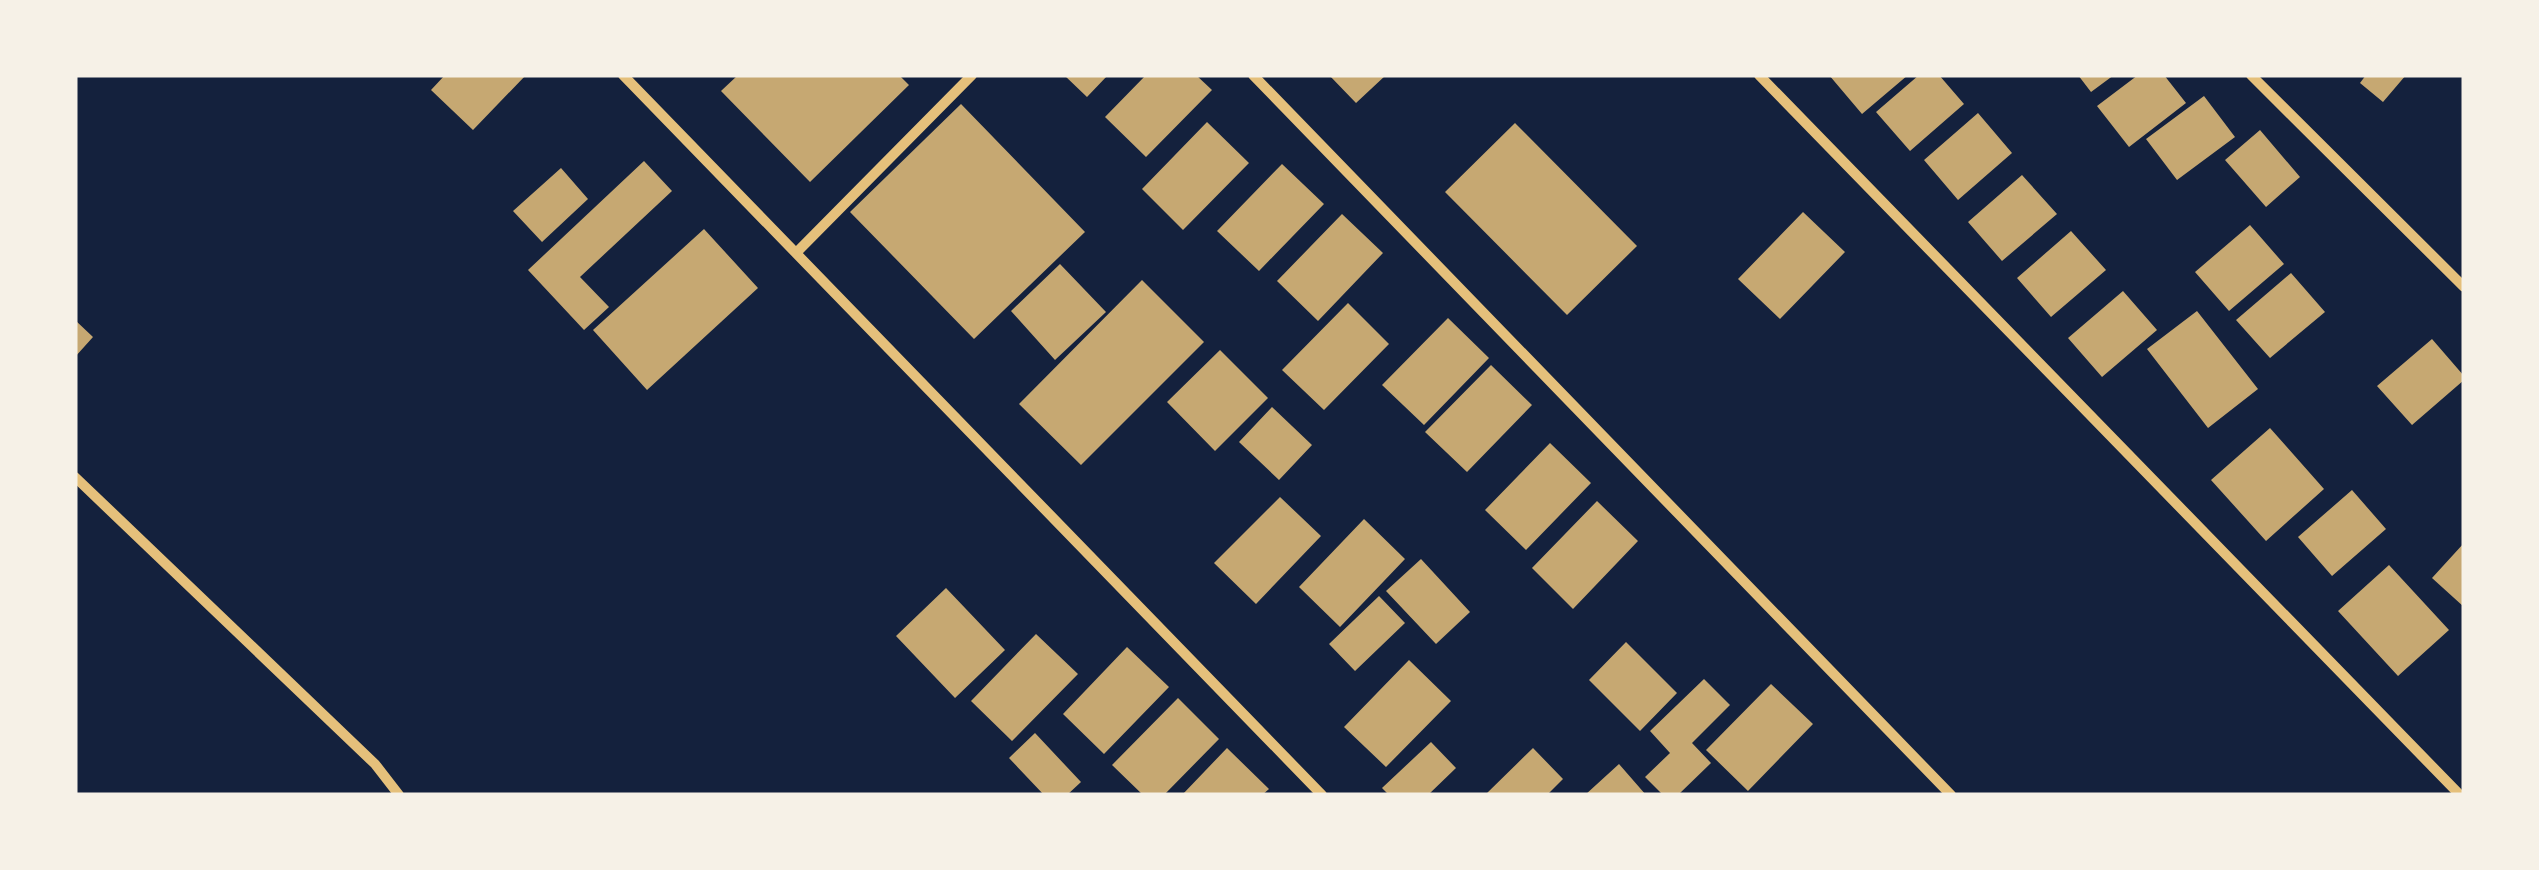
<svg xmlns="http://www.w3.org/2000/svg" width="2539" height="870" font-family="Overpass,sans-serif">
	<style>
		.building { fill: #c6a872 }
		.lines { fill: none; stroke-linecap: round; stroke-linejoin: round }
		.minor { stroke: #e5c07b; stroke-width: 10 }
	</style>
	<rect width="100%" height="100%" fill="#14213d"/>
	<path class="building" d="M445,75H526L473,130L431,90Z
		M738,75H899L909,85L810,182L721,91Z
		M1064,75H1108L1087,97Z
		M1146,75H1196L1212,90L1146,157L1105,117Z
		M1329,75H1386L1356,103Z
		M1829,75H1908L1862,114Z
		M1919,75H1939L1964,104L1910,151L1876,112Z
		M2078,75H2114L2091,92Z
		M2138,75H2164L2186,103L2129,147L2097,106Z
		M2366,75H2406L2383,102L2360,83Z
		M2204,96L2235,137L2177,180L2146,139Z
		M961,104L1085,232L974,339L850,212Z
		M1978,113L2012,153L1958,200L1924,160Z
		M1207,122L1249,163L1183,230L1142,189Z
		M1515,123L1637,246L1567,315L1445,192Z
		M2260,130L2300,177L2266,207L2225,160Z
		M644,161L672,191L580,277L609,307L584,330L528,270Z
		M1282,164L1324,204L1259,271L1217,231Z
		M561,168L588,199L542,242L513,211Z
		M2022,175L2057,214L2002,261L1968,222Z
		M1803,212L1845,252L1780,319L1738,279Z
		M1342,214L1383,253L1318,321L1277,281Z
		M2250,225L2284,264L2229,311L2195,272Z
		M704,229L758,288L647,390L593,330Z
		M2071,231L2106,270L2051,317L2017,278Z
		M1060,264L1106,312L1055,360L1011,311Z
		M2291,273L2325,312L2270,358L2236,320Z
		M1142,280L1204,342L1081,465L1019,404Z
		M2123,291L2157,330L2102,377L2068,338Z
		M1348,303L1389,344L1324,410L1282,370Z
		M2197,311L2258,389L2208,428L2147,349Z
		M1448,318L1489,358L1424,425L1382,385Z
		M75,320L93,337L75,357Z
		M2432,339L2464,376V380L2412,425L2377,386Z
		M1220,350L1268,398L1215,451L1167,402Z
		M1491,365L1532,405L1467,472L1425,432Z
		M1272,407L1312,445L1279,480L1239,442Z
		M2270,428L2324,489L2266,541L2211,480Z
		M1550,443L1591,483L1526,550L1485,510Z
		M2352,490L2386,529L2332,576L2298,537Z
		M1280,497L1321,536L1256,604L1214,563Z
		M1597,501L1638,541L1573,609L1532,568Z
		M1364,519L1405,559L1340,627L1299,587Z
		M2464,543V607L2432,578Z
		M1421,559L1470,612L1436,644L1386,591Z
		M2389,565L2449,630L2398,676L2338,611Z
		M946,588L1005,650L955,698L896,636Z
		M1379,596L1405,623L1355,671L1329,644Z
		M1036,634L1078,674L1012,741L971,701Z
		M1626,642L1677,693L1640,731L1589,680Z
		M1127,647L1169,687L1104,754L1063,714Z
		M1409,660L1451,701L1386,767L1344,727Z
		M1704,679L1730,705L1692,743L1711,763L1678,795H1663L1645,777L1670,753L1650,731Z
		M1771,684L1813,724L1748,791L1706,750Z
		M1178,698L1219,739L1164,795H1143L1112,765Z
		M1035,733L1081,782L1067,795H1044L1009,758Z
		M1431,742L1456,768L1428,795H1389L1382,788Z
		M1227,748L1269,789L1262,795H1182Z
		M1533,748L1563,779L1547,795H1485Z
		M1619,764L1646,795H1585Z"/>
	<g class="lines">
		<path class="minor" d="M623,75L1322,795
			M1253,75L1951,795
			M1759,75L2460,795
			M2251,75L2464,287
			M796,253L972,75
			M75,477L375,764L399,795"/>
	</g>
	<rect width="2539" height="870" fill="none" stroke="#f6f1e7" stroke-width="155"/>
</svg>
